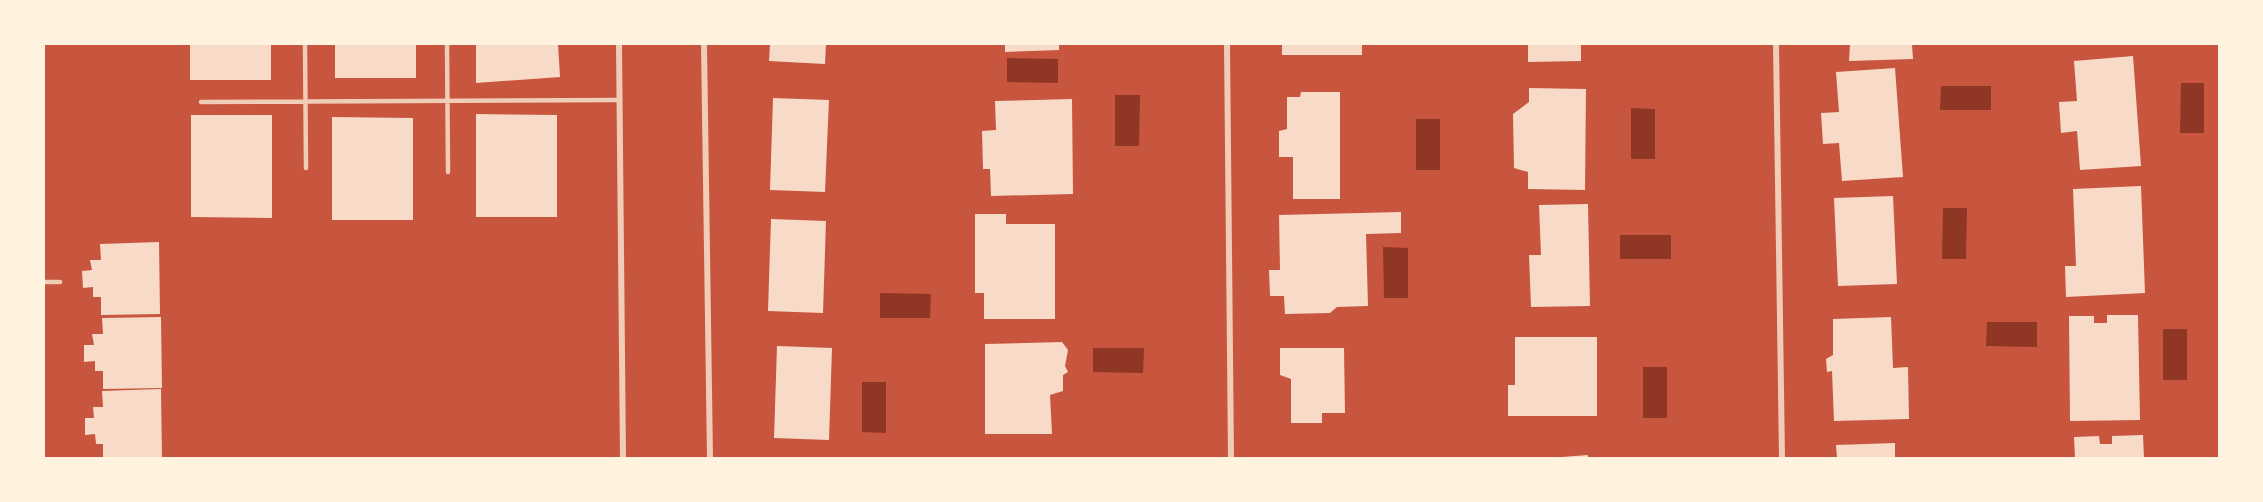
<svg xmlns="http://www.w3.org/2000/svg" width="2263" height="502" font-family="'Libre Baskerville',serif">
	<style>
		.water { fill: #8f3625 }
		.building { fill: #f7dbc8 }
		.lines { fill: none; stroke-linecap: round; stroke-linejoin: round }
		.service { stroke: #f1ccb7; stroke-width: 4.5 }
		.minor { stroke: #f1ccb7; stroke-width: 6 }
	</style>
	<rect width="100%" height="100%" fill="#c8553d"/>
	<path class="water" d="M1007,58L1058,59V83L1007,82Z
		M2181,83H2204V133H2180Z
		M1941,86H1991V110H1940Z
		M1115,95H1140L1139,146H1115Z
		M1631,108L1655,109V159H1631Z
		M1416,119H1440V170H1416Z
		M1943,208H1967L1966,259H1942Z
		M1620,235H1671V259H1620Z
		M1383,247L1408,248V298H1384Z
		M880,293L931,294L930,318H880Z
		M1987,322H2037V347L1986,346Z
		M2163,329H2187V380H2163Z
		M1093,348H1144L1143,373L1093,372Z
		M1643,367H1667V418H1643Z
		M862,382H886V433L862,432Z"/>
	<path class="building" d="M190,44H271V80H190Z
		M335,44H416V78H335Z
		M476,44H558L560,77L476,83Z
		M770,44H826L825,64L769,61Z
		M1005,44H1059V50L1005,52Z
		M1282,44H1362V55H1282Z
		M1528,44H1581V61L1528,62Z
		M1850,44H1912L1913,59L1849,61Z
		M2133,56L2141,166L2080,170L2077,131L2061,133L2059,102L2077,101L2074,61Z
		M1895,68L1903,177L1842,181L1839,143L1823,144L1821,113L1839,112L1836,72Z
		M1529,88L1586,89L1585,190L1528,189V172L1514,168L1513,114L1529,102Z
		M1301,92H1340V199H1293V157H1279V131L1287,129V97H1300Z
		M773,98L829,100L825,192L770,190Z
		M1072,99L1073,194L991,196L990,169H983L982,131L996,130L995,101Z
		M476,114L557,115V217H476Z
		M191,115H272V218L191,217Z
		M332,117L413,118V220H332Z
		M2141,186L2145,293L2066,297L2065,266H2076L2073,189Z
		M1893,196L1897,284L1838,286L1834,198Z
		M1588,204L1590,306L1531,307L1529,255H1541L1539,205Z
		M1401,212V233L1366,234L1368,306L1337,307L1330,313L1285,314L1284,296H1270L1269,270H1280L1279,215Z
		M975,214H1006V224H1055V319H984V293H975Z
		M771,219L826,221L823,313L768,311Z
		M159,242L160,314L101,315V297H93V287L83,288L82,271L92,270L90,260H101L100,244Z
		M2107,315H2138L2140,420L2070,421L2069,316H2094V323H2107Z
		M161,317L162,388L103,389V371H95V361L84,362V345H94L92,334H103L102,318Z
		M1891,317L1893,368L1908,367L1909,419L1834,421L1832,371L1827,372L1826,359L1833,355V319Z
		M1515,337H1597V416H1508V385H1515Z
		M1062,342L1068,350L1065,366L1068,372L1063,375V391L1050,395L1052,434H985V344Z
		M777,346L832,348L829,440L774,438Z
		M1280,348H1344L1345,413H1322V423H1291V379L1280,375Z
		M161,389L162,458H103V444H96L95,434L85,435V418H94L93,407H103L102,391Z
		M2143,435L2144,458H2075L2074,437L2099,436L2100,444H2112V436Z
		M1895,443V458H1837L1836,445Z
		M1588,455V458H1562V457Z"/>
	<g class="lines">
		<path class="service" d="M305,44L306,168
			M447,44L448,172
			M201,102L618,100
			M44,282H60"/>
		<path class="minor" d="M619,44L623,458
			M704,44L710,458
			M1227,44L1231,458
			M1776,44L1782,458"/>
	</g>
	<rect width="2263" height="502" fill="none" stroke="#fff3e0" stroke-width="90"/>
</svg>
